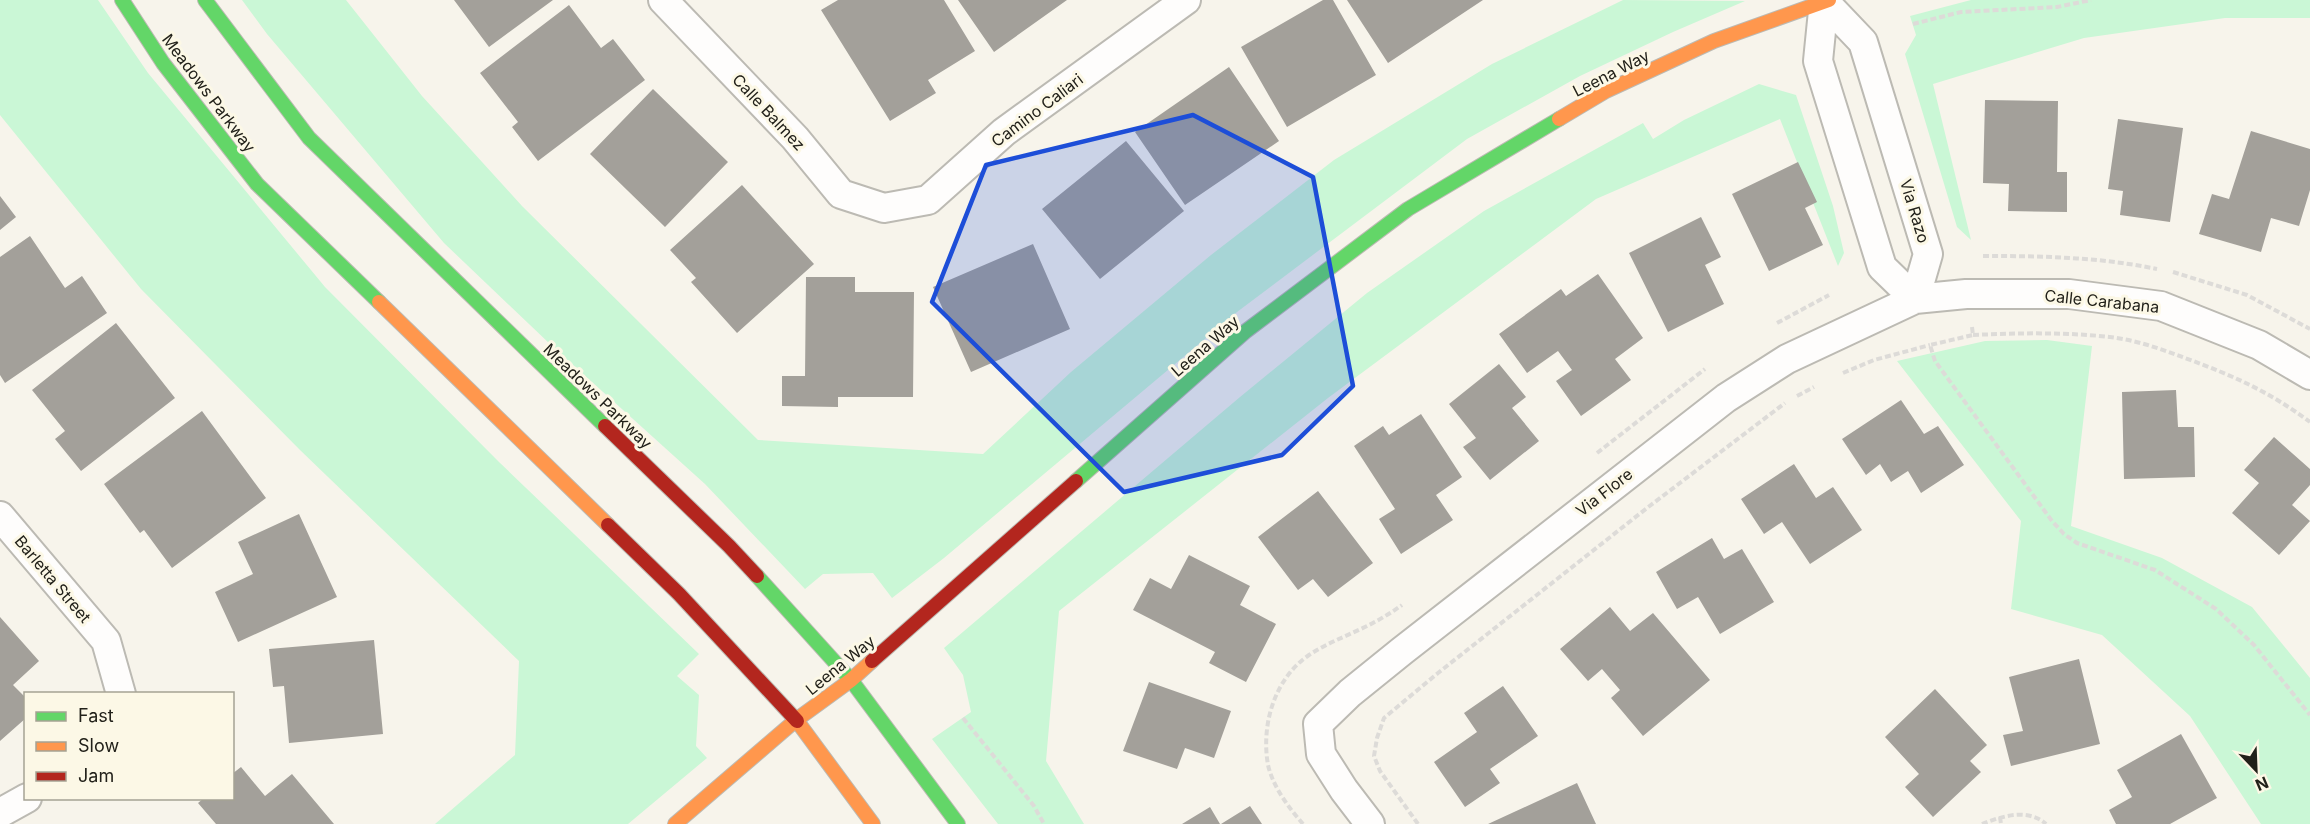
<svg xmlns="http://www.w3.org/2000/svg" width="2310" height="824" font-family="Inter,sans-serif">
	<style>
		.green { fill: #caf7d6 }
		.building { fill: #a3a09a }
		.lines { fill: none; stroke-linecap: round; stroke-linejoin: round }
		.street-casing { stroke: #bcbab3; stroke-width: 32 }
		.fast-casing { stroke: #bcbab3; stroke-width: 16 }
		.slow-casing { stroke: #bcbab3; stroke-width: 16 }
		.jam-casing { stroke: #bcbab3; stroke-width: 16 }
		.path { stroke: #dddbd8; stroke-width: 4; stroke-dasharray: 6 3; stroke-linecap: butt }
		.street { stroke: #fefdfc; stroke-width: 28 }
		.fast { stroke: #63d668; stroke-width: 14 }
		.slow { stroke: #ff974d; stroke-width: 14 }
		.jam { stroke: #b3261e; stroke-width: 14 }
		.marked { fill: #1d4ed8; fill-opacity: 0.2; stroke: #1d4ed8; stroke-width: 4.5; stroke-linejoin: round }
		.labels { text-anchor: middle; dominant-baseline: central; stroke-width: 6; stroke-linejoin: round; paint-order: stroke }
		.street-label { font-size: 16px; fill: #22211a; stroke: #fcf8e6 }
	</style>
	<rect width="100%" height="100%" fill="#f7f4eb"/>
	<path class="green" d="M0,0H98L148,73L325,287L499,462L699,654L677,676L699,695L696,746L707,758L628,824H435L515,755L519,661L300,450L141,289L4,120L0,115Z
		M242,0H346L422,96L522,206L758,440L983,454L1071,372L1211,255L1334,160L1492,64L1623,0L1745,1L1673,32L1580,76L1467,139L1237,312L944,558L892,598L873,573L823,574L805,589L705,484L551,345L444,243L267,34Z
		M1971,0H2310V18H2225L2084,38L1933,84L1971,240L1957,227L1905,54L1916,35L1910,16Z
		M1759,84L1796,95L1833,206L1844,253L1838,266L1780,119L1596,199L1328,398L1059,611L1046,761L1084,824H998L932,739L971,712L963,675L944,648L1240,397L1367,293L1484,211L1643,123L1653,139L1684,120Z
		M2047,340L2092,346L2071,526L2162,558L2252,607L2310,678V824H2261L2190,716L2102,635L2011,609L2021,521L1897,361L1985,341Z"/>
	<path class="building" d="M454,0H553L489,47Z
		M838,0H944L975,51L928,80L936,93L890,121L821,10Z
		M958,0H1067L994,52Z
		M1323,0H1333L1376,75L1287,127L1241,47Z
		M1347,0H1483L1388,63Z
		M569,5L601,48L613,39L645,80L538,161L512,127L518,122L480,73Z
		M1229,67L1279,141L1185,205L1135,132Z
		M653,89L728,162L665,227L590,154Z
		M1985,100L2058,101L2057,172H2067V212L2008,211L2009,184L1983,183Z
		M2118,119L2183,128L2170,222L2120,215L2123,191L2108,189Z
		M2251,131L2310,149V190L2299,226L2271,218L2261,252L2199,234L2212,194L2229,199Z
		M1126,141L1184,211L1100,279L1042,209Z
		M1798,162L1817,202L1805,208L1823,245L1769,271L1732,194Z
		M742,185L814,264L737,333L691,282L696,278L670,250Z
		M0,196L16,217L0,230Z
		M1701,217L1721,257L1705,265L1724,304L1668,332L1629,253Z
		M30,236L65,288L82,276L107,313L5,383L0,375V257Z
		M1033,244L1070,329L971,372L933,287Z
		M1598,274L1643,338L1615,359L1631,380L1581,416L1556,381L1572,370L1558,351L1527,373L1499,334L1561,289L1566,296Z
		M806,277H855V292H914L913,397H838V407L782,406V376H805Z
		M116,323L175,398L81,471L55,439L65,431L32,390Z
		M1499,364L1526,397L1512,408L1539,441L1490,480L1463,447L1476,438L1449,404Z
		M2176,390L2178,427H2194L2195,477L2124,479L2122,392Z
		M1901,400L1924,434L1938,426L1964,465L1921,493L1908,471L1891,482L1880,464L1866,475L1842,439Z
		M202,411L266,498L172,568L144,530L140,533L104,484Z
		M1421,414L1462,477L1436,495L1453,520L1401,554L1379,519L1395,509L1354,446L1383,426L1389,435Z
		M2274,437L2310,469V485L2292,505L2310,521L2279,555L2232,513L2259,483L2244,470Z
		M1794,464L1816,498L1833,487L1862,530L1810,564L1782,522L1764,534L1741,499Z
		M1318,491L1373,563L1328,597L1313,579L1298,590L1258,537Z
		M299,514L337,597L238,642L215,592L253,574L238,542Z
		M1712,538L1724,559L1742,549L1774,602L1720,634L1698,597L1677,609L1656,572Z
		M1189,555L1250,586L1240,605L1276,624L1246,682L1209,663L1215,652L1133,610L1150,578L1171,589Z
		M1610,607L1630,631L1653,613L1710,680L1643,736L1611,698L1620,690L1602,669L1588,681L1560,649Z
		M0,617L39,661L13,685L26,698V718L0,741Z
		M374,640L383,734L289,743L284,686L273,687L269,649Z
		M2079,659L2100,744L2011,766L2003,735L2023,731L2009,677Z
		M1149,682L1231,711L1214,758L1185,748L1177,769L1123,751Z
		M1503,686L1538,736L1490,769L1500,783L1465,807L1434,762L1477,732L1464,713Z
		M1935,689L1987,745L1970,761L1981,772L1933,817L1905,787L1919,774L1885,737Z
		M2181,734L2217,798L2170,824H2116L2109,810L2132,797L2117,770Z
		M241,767L265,796L292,774L334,824H216L198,803L204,798H232V774Z
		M1577,783L1596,824H1488Z
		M1250,806L1262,824H1221Z
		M1210,807L1220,824H1182Z"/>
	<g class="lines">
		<g class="street-casing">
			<path id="street" d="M663,0L795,138L841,194L884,208L928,200L1004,132L1186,0
				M1823,0L1863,42L1928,254L1915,299
				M1824,1L1818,61L1882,267L1915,299
				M0,516L106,641L121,694
				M0,813L27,798
				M1370,824L1344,790L1321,754L1318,724L1350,693L1402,651L1726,398L1787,359L1915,299L1966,294H2069L2161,306L2259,345L2310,375"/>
		</g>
		<g class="fast-casing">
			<path id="fast" d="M122,0L163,63L257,184L379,302
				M205,0L309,138L605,426
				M1076,481L1246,331L1408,209L1559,119
				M757,576L851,680L958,824"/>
		</g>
		<g class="slow-casing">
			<path id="slow" d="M1559,119L1606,91L1714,41L1829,0
				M379,302L608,525
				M797,721L873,824
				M675,824L796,720L851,680L872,661"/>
		</g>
		<g class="jam-casing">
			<path id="jam" d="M605,426L729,546L757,576
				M608,525L679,594L797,721
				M872,661L1076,481"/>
		</g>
		<path class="path" d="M1913,24L1961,12L2057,7L2091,0
			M1983,256C2042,256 2099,257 2157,269
			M2173,272L2247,295L2310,329
			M1777,323L1829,295
			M1972,327L1973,335L1930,345L1935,361L2052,521L2064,534L2077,543L2155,570L2216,609L2254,645L2310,715
			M1973,335C2019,333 2065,332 2110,337C2136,340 2161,349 2185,358C2234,376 2268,391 2310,422
			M1843,373L1874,360L1930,345
			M1797,396L1814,387
			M1597,453L1705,369
			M963,718L1034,806L1044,824
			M2000,817L2001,824
			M1303,824C1289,808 1273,787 1268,765C1261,725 1274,679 1309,655C1327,643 1347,636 1367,626C1379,620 1391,613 1402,605
			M1418,824L1380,771L1374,756L1377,738L1384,718L1438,673L1647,508L1785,403
			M1982,824C2002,816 2028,808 2046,824"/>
		<use href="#street" class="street"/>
		<use href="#fast" class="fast"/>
		<use href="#slow" class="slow"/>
		<use href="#jam" class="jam"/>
	</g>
	<path class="marked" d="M1193,115L1313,177L1353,386L1282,455L1124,492L932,302L986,165Z"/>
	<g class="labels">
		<g class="street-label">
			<text transform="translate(1611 73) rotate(-27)">Leena Way</text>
			<text transform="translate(209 93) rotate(53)">Meadows Parkway</text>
			<text transform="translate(1037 110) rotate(-37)">Camino Caliari</text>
			<text transform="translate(769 112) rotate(47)">Calle Balmez</text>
			<text transform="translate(1915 211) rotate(73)">Via Razo</text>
			<text transform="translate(2102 301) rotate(6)">Calle Carabana</text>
			<text transform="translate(1205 346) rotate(-41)">Leena Way</text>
			<text transform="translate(598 396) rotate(44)">Meadows Parkway</text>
			<text transform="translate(1604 492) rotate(-38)">Via Flore</text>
			<text transform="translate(53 579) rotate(50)">Barletta Street</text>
			<text transform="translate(840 665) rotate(-39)">Leena Way</text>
		</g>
	</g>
	<rect x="24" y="692" width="210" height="108" fill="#fcf8e6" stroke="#a5a294" stroke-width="1.5"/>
	<rect x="36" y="712" width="30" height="9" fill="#63d668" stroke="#a5a294" stroke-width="1.5"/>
	<text x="78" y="722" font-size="18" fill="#22211a">Fast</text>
	<rect x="36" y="742" width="30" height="9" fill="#ff974d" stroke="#a5a294" stroke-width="1.5"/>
	<text x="78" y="752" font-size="18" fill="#22211a">Slow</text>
	<rect x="36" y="772" width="30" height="9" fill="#b3261e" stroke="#a5a294" stroke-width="1.5"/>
	<text x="78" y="782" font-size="18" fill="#22211a">Jam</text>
	<g transform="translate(2256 770) rotate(157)" stroke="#fcf8e6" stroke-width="4.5" paint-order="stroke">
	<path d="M0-4.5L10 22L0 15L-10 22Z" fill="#22211a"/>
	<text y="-9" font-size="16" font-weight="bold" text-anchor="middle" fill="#22211a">N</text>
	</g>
</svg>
